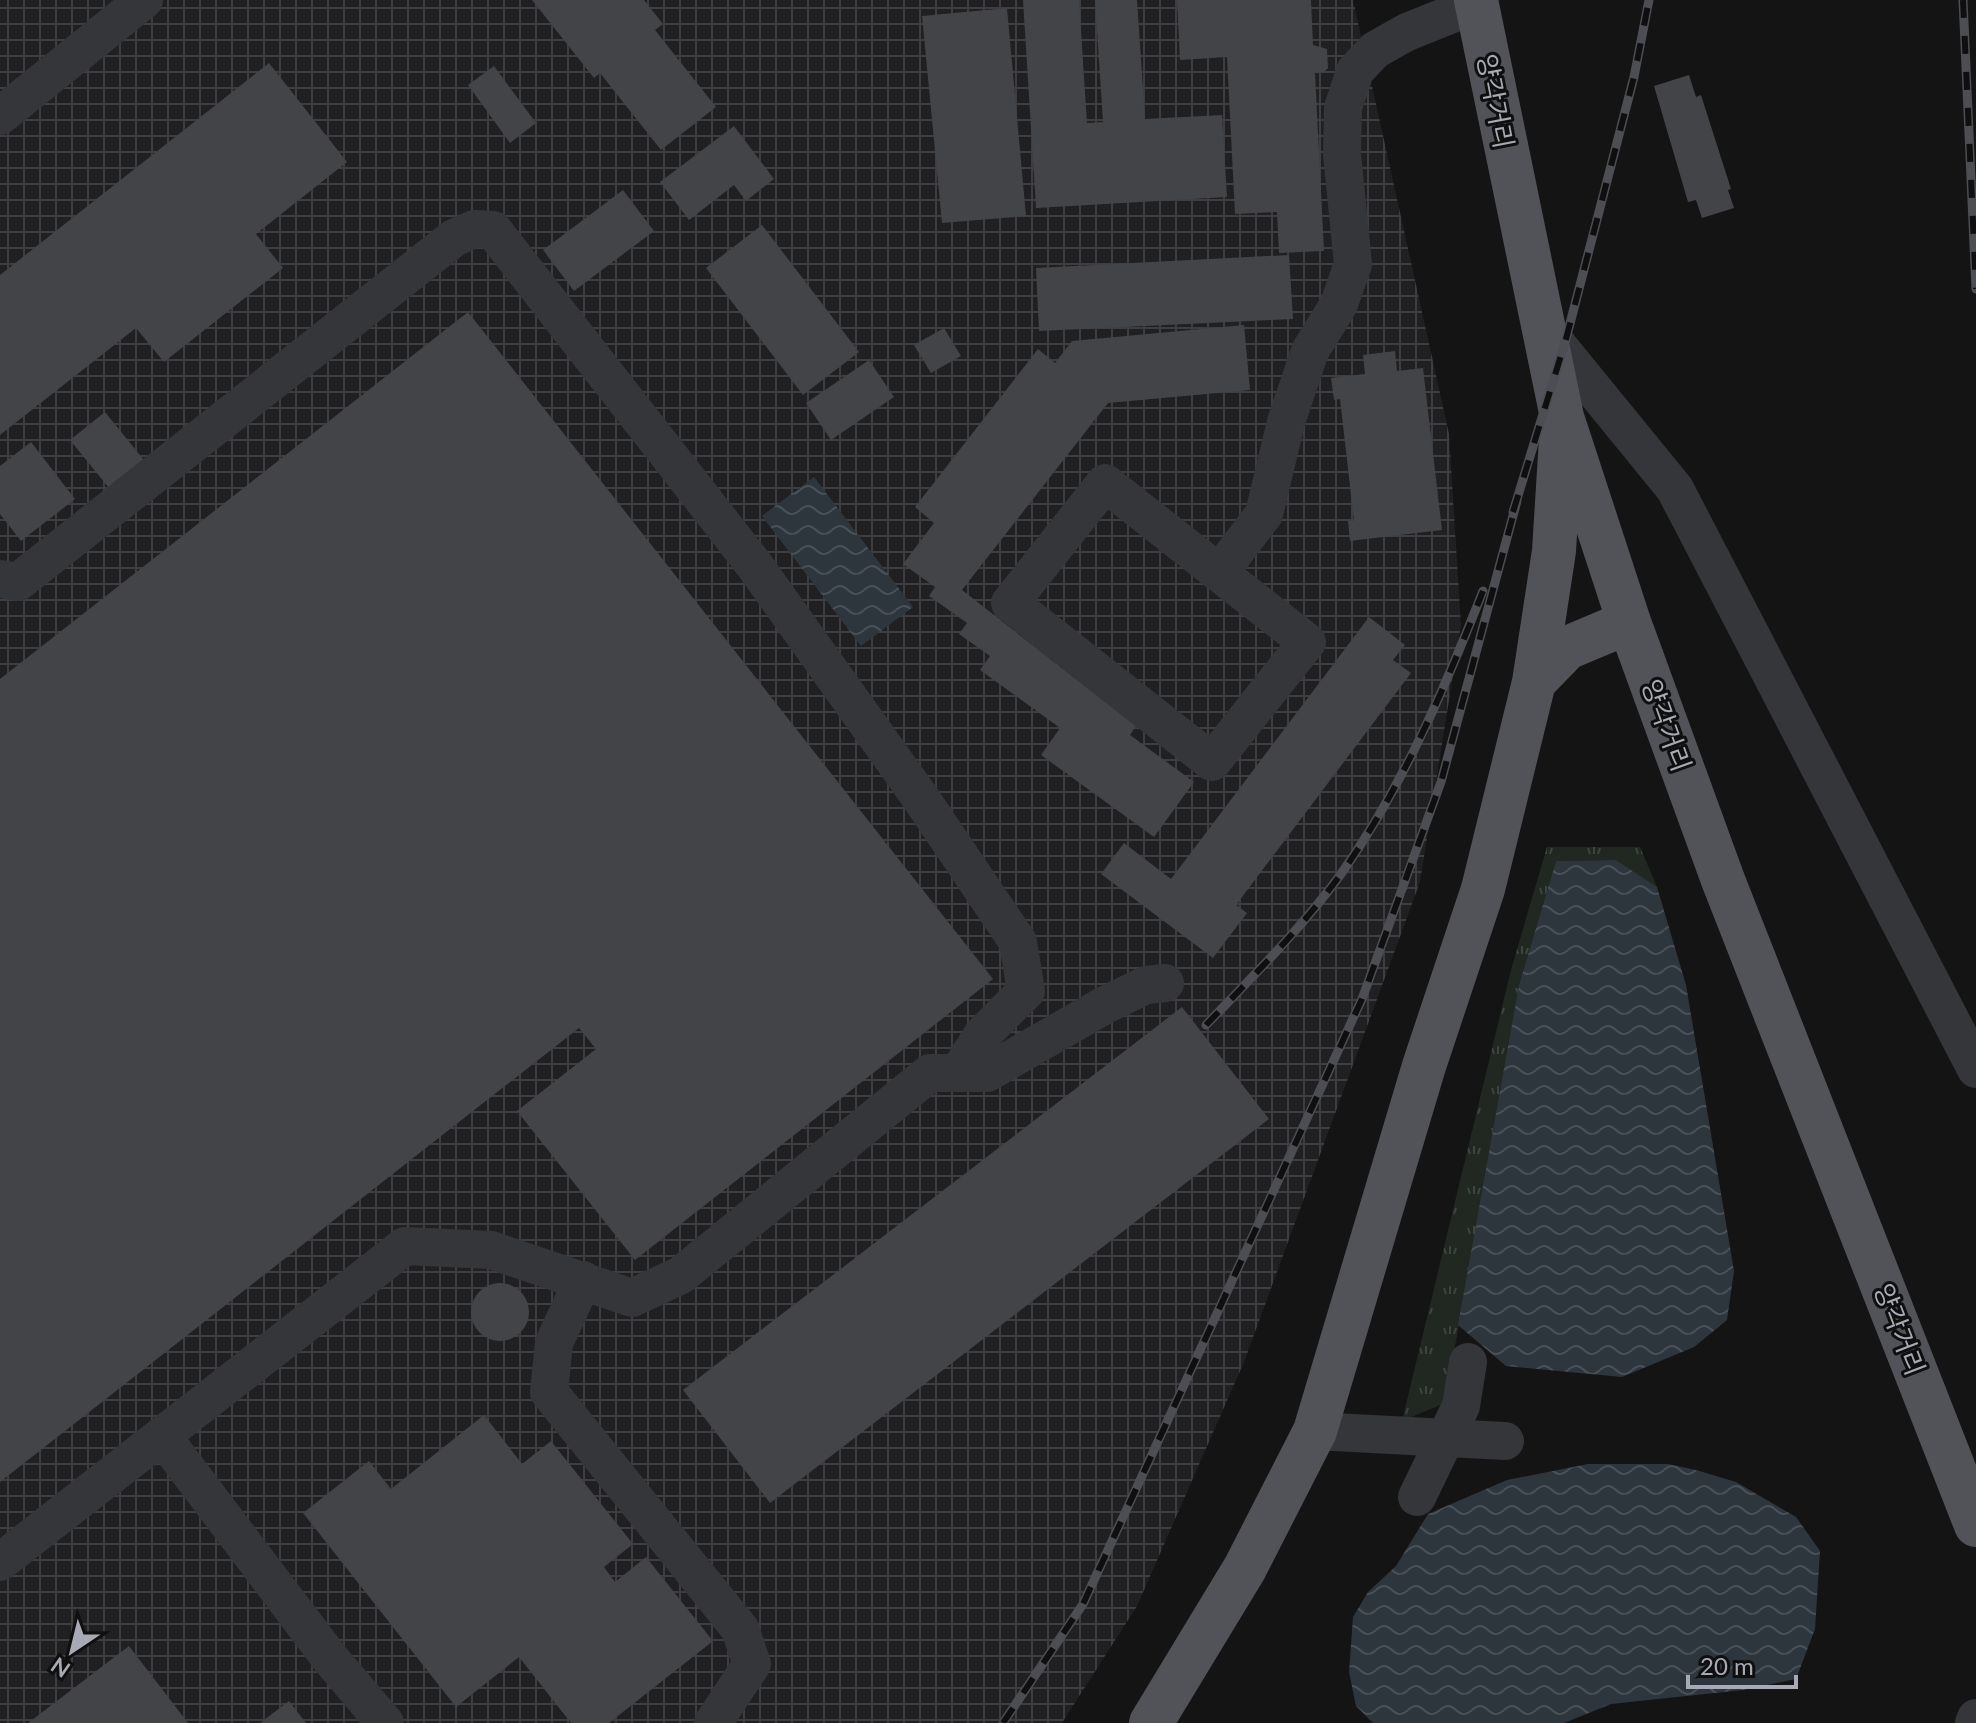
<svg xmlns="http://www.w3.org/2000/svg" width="1976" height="1723" font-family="Lato,'Noto Sans KR',sans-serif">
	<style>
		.industrial { fill: url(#industrial-grid) }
		.grass { fill: url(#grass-tufts) }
		.water { fill: url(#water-waves) }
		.building { fill: #434448 }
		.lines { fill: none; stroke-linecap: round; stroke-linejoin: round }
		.minor { stroke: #35363a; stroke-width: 38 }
		.major { stroke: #525359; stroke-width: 44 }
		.rail-casing { stroke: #4c4e53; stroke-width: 9 }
		.rail { stroke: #0f0f10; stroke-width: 6; stroke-dasharray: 18; stroke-linecap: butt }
		.labels { text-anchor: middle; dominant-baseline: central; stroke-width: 6; stroke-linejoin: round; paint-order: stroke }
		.street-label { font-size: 26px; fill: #a7aab4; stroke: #0f0f10 }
	</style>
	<defs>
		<pattern id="industrial-grid" width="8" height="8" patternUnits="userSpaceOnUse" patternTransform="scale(2)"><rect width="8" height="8" fill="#202022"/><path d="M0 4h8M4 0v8" fill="none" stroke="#3e3e40"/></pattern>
		<pattern id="grass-tufts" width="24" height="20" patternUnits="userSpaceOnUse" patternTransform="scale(2)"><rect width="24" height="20" fill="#202821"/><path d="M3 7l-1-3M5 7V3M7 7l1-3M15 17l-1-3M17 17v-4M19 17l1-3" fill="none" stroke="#3e443f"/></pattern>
		<pattern id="water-waves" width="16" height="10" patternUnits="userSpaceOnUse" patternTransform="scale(2)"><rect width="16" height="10" fill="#2e363d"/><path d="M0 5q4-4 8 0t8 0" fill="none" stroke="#495057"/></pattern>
	</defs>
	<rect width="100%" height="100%" fill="#141415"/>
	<path class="industrial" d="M0,0H1353L1449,434L1461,625L1420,882L1244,1362L1137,1606L1062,1723H0Z"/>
	<path class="grass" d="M1547,847H1640L1657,887L1616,860L1556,861L1519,985L1445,1403L1402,1421L1511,970Z"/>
	<path class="water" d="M814,477L913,607L861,646L762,516Z
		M1616,860L1657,887L1686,985L1734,1271L1727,1320L1694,1347L1622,1377L1506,1366L1458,1325L1519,985L1556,861Z
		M1588,1464H1668L1696,1470L1736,1482L1796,1517L1820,1551L1815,1629L1796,1679L1743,1690L1611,1704L1564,1723H1373L1356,1706L1349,1672L1353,1617L1368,1592L1396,1566L1428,1514L1507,1480Z"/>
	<path class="building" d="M532,0H644L663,24L655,30L716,107L661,150L600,73L594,78Z
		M1023,0H1079L1087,123L1103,122L1095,0H1137L1145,119L1222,115L1227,197L1036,208Z
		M1177,0H1311L1313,45L1327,49L1328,68L1324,72L1315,73L1324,251L1279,253L1277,212L1235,214L1227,57L1180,60Z
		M1007,8L1026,216L942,223L922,16Z
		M269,63L347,162L256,234L283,268L164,362L136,328L0,435V275Z
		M494,66L536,123L510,143L468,85Z
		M1689,75L1696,97L1701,95L1731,189L1728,190L1734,208L1702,218L1696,200L1688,202L1654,86Z
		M734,126L774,179L746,201L734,185L689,220L660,182Z
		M623,190L654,231L574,291L543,250Z
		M762,225L859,352L803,395L706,268Z
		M1289,255L1293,319L1039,331L1036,268Z
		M468,312L993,979L635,1260L517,1111L596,1049L579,1028L0,1482V679Z
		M1244,325L1250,390L1108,403L962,590L1136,726L1130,735L1194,782L1154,837L1041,755L1060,728L980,670L990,656L959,634L967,623L929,596L935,587L903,564L934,523L915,507L1038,349L1055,363L1072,341Z
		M944,328L961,356L931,373L914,345Z
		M1395,351L1397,371L1423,368L1442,530L1350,541L1348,521H1354L1340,399L1334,400L1331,378L1365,374L1363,355Z
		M869,360L894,397L831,440L806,403Z
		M105,412L148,465L113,493L70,440Z
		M31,442L75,499L21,541L0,514V466Z
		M1369,617L1405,645L1393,660L1411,673L1236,905L1247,913L1213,958L1101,874L1124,843L1171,879Z
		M1182,1007L1269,1119L770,1503L683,1390Z
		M471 1312a29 29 0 1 1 58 0a29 29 0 1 1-58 0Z
		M484,1415L522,1464L551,1441L633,1544L604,1567L615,1582L646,1557L713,1641L609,1723H571L519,1657L456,1707L303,1513L369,1461L391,1489Z
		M129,1646L188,1723H28Z
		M289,1701L306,1723H260Z"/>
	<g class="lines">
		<path class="minor" d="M0,116L144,0
			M1542,326L1675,489L1976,1069
			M1105,483L1307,642L1212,762L1010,603Z
			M1219,573L1264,514L1286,422L1310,351L1339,304L1353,264L1342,154L1343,108L1355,71L1375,50L1407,32L1477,4
			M0,579L18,582L454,238L474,229L493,230L755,566L922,800L1018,942L1026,991L983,1034L958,1073
			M583,1280L554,1343L549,1392L740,1629L752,1664L713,1723
			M1315,1431L1505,1441
			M162,1436L329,1657L385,1723
			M1417,1497L1461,1406L1468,1362
			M0,1562L405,1246L491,1250L632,1298L681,1275L930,1073H987L1105,1005L1146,985L1165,983
			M1974,1723L1976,1718"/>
		<path class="major" d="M1476,0L1562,417L1629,622L1723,880L1976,1525
			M1534,682L1567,648L1629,622
			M1151,1723L1245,1568L1315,1431L1424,1066L1483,889L1534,682L1554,551L1561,439"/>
		<g class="rail-casing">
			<path id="rail" d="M1963,0L1976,289
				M1513,512L1566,339L1634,77L1649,0
				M1206,1025C1253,976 1301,929 1341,874C1402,788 1445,688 1483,591
				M1003,1723L1083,1604L1362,999L1441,782L1517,501"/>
		</g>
		<use href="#rail" class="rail"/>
	</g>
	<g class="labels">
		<g class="street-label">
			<text transform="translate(1496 101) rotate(79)">양각거리</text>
			<text transform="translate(1667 725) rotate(70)">양각거리</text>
			<text transform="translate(1900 1329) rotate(69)">양각거리</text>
		</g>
	</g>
	<g transform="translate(72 1651) rotate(215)" stroke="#0f0f10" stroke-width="6" paint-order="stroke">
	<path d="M0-6L14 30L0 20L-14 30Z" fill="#a7aab4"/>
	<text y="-12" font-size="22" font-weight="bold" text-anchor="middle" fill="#a7aab4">N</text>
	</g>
	<path d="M1688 1675v12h108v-12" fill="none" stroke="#a7aab4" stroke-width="4"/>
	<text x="1700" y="1675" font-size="24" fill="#a7aab4" stroke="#0f0f10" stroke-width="6" paint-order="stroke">20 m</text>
</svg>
